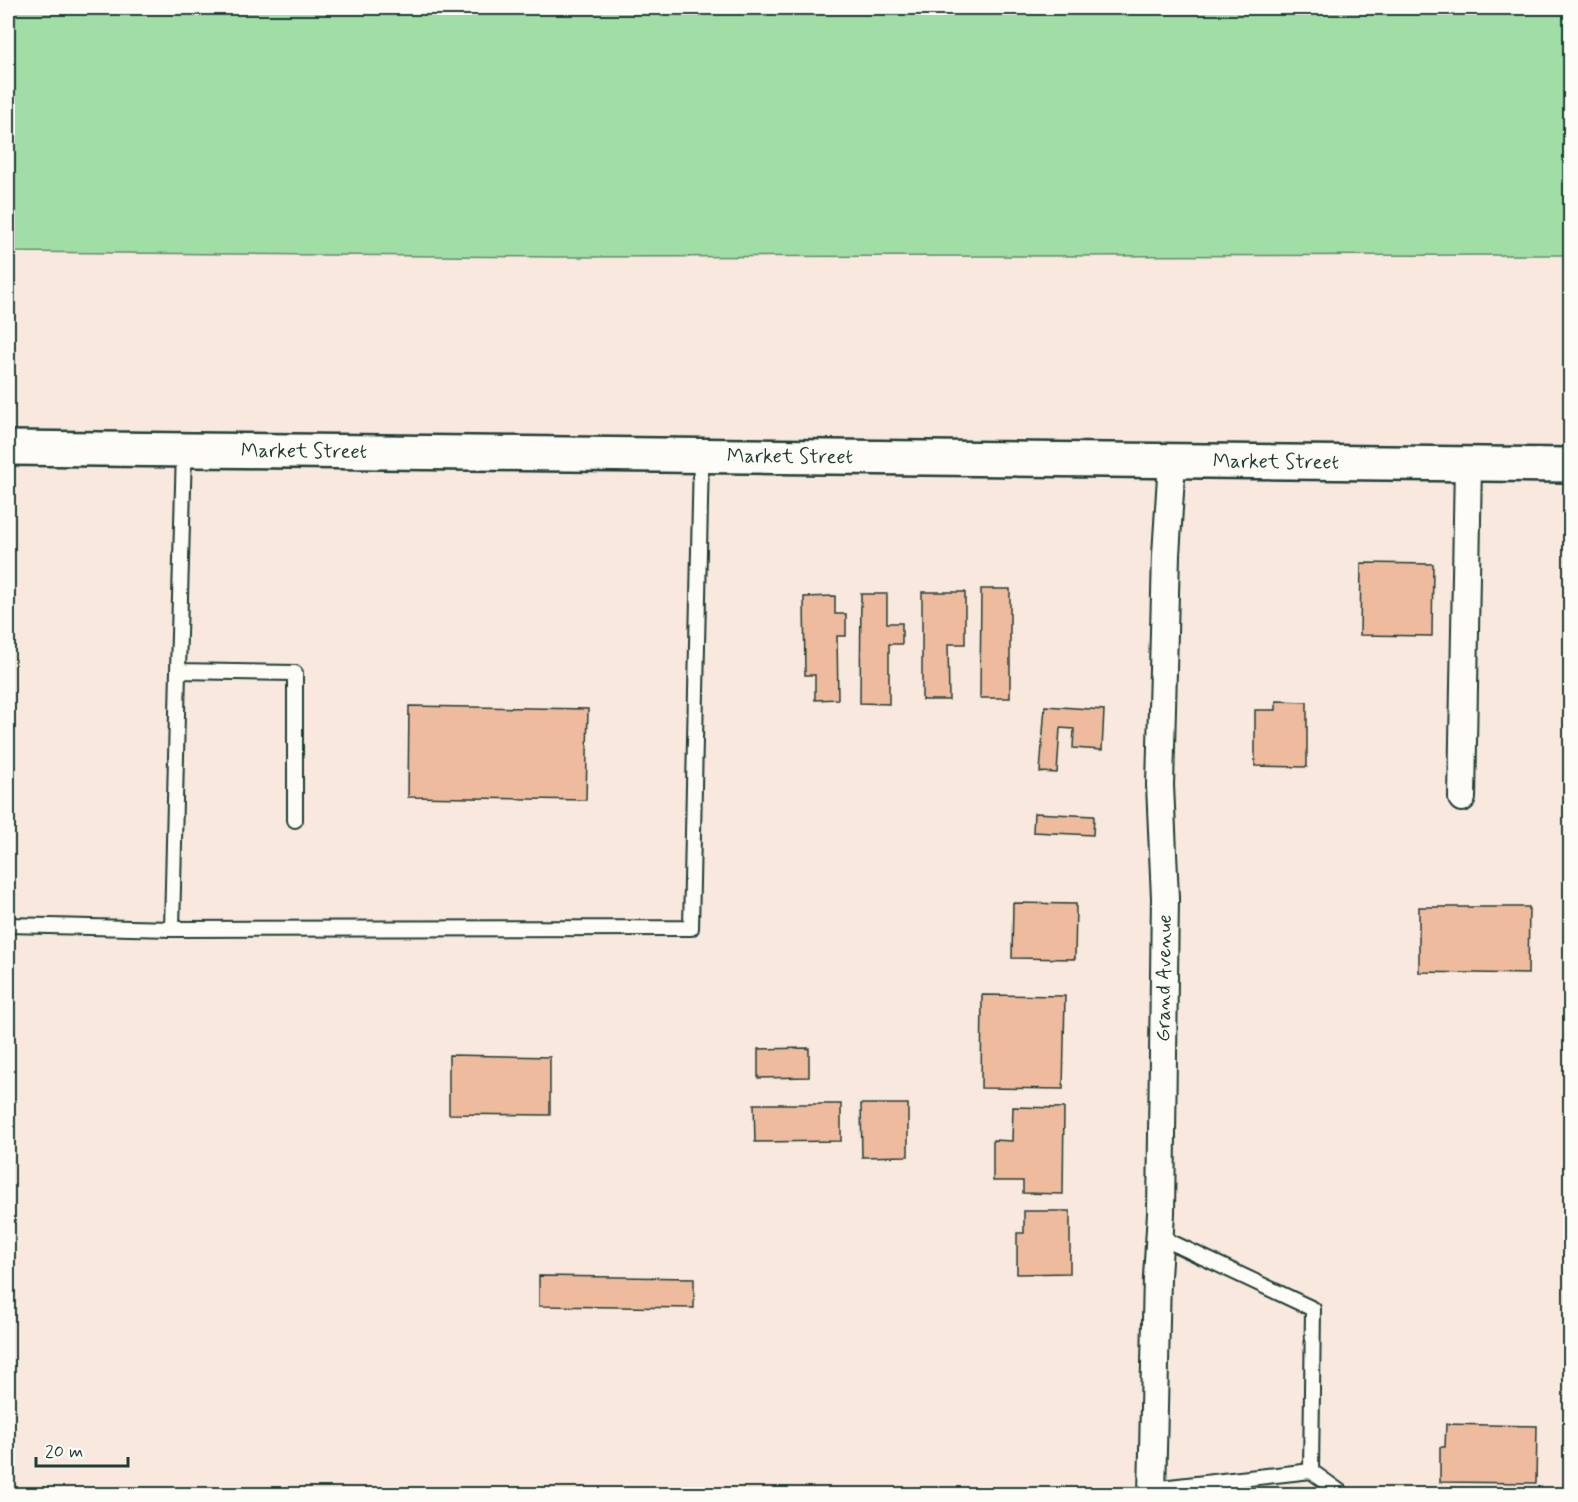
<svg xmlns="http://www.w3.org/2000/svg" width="1578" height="1502" font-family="Mynerve,sans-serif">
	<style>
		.green { fill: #a0dea5; stroke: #608e6c; stroke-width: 1.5 }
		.building { fill: #eebb9f; stroke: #1f3d34; stroke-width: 1.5 }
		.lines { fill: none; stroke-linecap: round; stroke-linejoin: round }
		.lane-casing { stroke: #1f3d34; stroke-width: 18 }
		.street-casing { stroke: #1f3d34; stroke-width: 30 }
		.secondary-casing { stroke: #1f3d34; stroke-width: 38 }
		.lane { stroke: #fdfcf7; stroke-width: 14 }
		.street { stroke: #fdfcf7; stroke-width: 26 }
		.secondary { stroke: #fdfcf7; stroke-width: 33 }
		.labels { text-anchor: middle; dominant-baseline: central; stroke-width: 5; stroke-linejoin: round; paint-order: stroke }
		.street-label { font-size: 20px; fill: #1f3d34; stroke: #fdfcf7 }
	</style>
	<rect width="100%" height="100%" fill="#f8e8dd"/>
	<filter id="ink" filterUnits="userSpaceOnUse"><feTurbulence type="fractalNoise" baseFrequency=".0167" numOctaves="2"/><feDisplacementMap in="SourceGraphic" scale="12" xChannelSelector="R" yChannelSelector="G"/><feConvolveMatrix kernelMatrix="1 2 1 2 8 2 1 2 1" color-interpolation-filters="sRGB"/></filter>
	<g filter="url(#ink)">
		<path class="green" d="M8,8H1570V255L555,257L8,252Z"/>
		<path class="building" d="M1361,563L1433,564L1432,636L1360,635Z
			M981,589H1010V698H980Z
			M922,592H965V644H948L949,700H922Z
			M861,594H887V623H902V644H889V704L860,703Z
			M835,596V614H846V636H837L838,699L815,700V675H805L804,597Z
			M1276,701L1307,702V767L1255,766V710H1276Z
			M409,706L588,709L586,800L408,797Z
			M1045,706L1104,710L1102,750L1073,748L1074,729L1060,728L1057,773L1040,772Z
			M1034,813L1094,816L1093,835L1033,832Z
			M1013,903L1076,904L1075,959L1012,958Z
			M1419,907H1529L1528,974L1419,972Z
			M982,995L1065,996L1063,1089L981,1088Z
			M809,1048V1077L758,1078V1049Z
			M449,1055L550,1057V1115L449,1114Z
			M754,1104H841V1141L755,1142Z
			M861,1104H908V1156L862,1157Z
			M1013,1107L1064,1108L1063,1194L1023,1193V1181H993V1140L1012,1141Z
			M1024,1211H1070V1273L1017,1274V1233H1024Z
			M539,1276L694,1278V1308L539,1306Z
			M1446,1424L1537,1426L1536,1483L1440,1482V1447H1445Z"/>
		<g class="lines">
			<g class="lane-casing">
				<path id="lane" d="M178,671L184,450
					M8,925L172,929L691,928L701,456
					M172,929L178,671L295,673V820
					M1311,1471L1343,1494
					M1152,1489L1311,1471L1313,1309L1160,1237"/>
			</g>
			<g class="street-casing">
				<g id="street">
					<path d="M1462,798L1468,464"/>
					<path id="s1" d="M1152,1494L1157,1277L1161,1213L1165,898L1160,785L1166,555L1172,461"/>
				</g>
			</g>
			<g class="secondary-casing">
				<g id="secondary">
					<path id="s2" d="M8,448L1570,465"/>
				</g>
			</g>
			<use href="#lane" class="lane"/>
			<use href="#street" class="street"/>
			<use href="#secondary" class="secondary"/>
		</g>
	</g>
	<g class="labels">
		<g class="street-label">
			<text stroke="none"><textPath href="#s2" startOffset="296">Market Street</textPath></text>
			<text stroke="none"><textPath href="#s2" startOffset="782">Market Street</textPath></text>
			<text stroke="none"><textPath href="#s2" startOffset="1268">Market Street</textPath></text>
			<text stroke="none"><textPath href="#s1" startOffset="516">Grand Avenue</textPath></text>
		</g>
	</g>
	<rect width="1578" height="1502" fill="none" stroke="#fdfcf7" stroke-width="30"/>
	<rect x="15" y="15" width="1548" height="1472" fill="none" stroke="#1f3d34" stroke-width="2" filter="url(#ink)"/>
	<path d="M36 1457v9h92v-9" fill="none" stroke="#1f3d34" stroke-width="3"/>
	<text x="45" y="1457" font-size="18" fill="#1f3d34" stroke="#fdfcf7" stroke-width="4.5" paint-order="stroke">20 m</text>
</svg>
